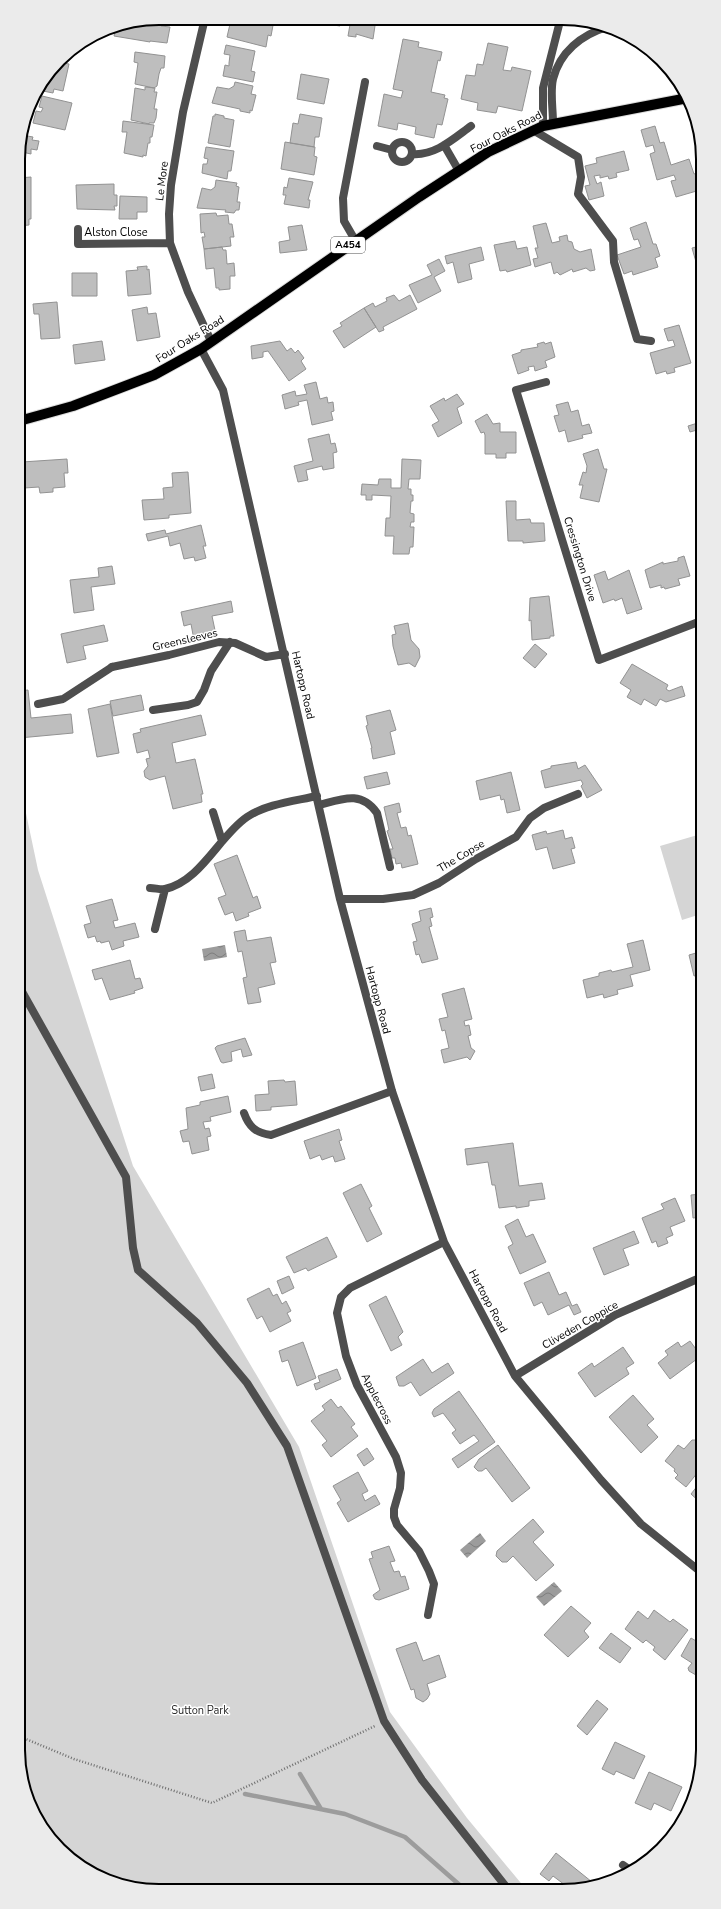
<svg xmlns="http://www.w3.org/2000/svg" width="721" height="1909" font-family="'Nunito Sans',sans-serif">
	<style>
		.green { fill: #d5d5d5 }
		.water { fill: url(#water-waves) }
		.lines { fill: none; stroke-linecap: round; stroke-linejoin: round }
		.stream { stroke: #9c9c9c; stroke-width: 4.5 }
		.building { fill: #bebebe; stroke: #929292 }
		.primary-casing { stroke: #dbdbdb; stroke-width: 12 }
		.path { stroke: #707070; stroke-width: 2.5; stroke-dasharray: 1 2; stroke-linecap: butt }
		.lane { stroke: #4e4e4e; stroke-width: 8 }
		.street { stroke: #4e4e4e; stroke-width: 8 }
		.primary { stroke: #000; stroke-width: 10 }
		.labels { text-anchor: middle; dominant-baseline: central; stroke-width: 3; stroke-linejoin: round; paint-order: stroke }
		.shield { fill: #fff; stroke: #4c4c4c; stroke-width: 1 }
		.shield-label { font-size: 10px; font-weight: bold; fill: #000 }
		.street-label { font-size: 11px; fill: #000; stroke: #fff }
		.park-label { font-size: 11px; fill: #2c2c2c; stroke: #fff }
		.rim { fill: none; stroke: #000; stroke-width: 2 }
	</style>
	<defs>
		<pattern id="water-waves" width="16" height="10" patternUnits="userSpaceOnUse"><rect width="16" height="10" fill="#9c9c9c"/><path d="M0 5q4-4 8 0t8 0" fill="none" stroke="#7d7d7d"/></pattern>
	</defs>
	<rect width="100%" height="100%" fill="#fff"/>
	<path class="green" d="M19,780L38,870L133,1166L299,1447L390,1712L467,1818L525,1888H132L97,1876L60,1850L37,1820L21,1778Z
		M701,834V914L682,920L660,846Z"/>
	<path class="water" d="M225,945L227,957L204,961L202,949Z
		M480,1533L486,1541L467,1558L460,1550Z
		M554,1582L562,1591L544,1606L536,1597Z"/>
	<g class="lines">
		<path class="stream" d="M300,1774L321,1809
			M245,1794L345,1814L405,1837L463,1888"/>
	</g>
	<path class="building" d="M155,19L156,21L162,22L161,26L170,27L167,43L150,41V42L114,36L116,27Z
		M240,19L274,20L271,36L268,35L266,47L227,37L230,24L239,25Z
		M300,19H341L340,26L308,21V24L299,22Z
		M351,19H376L373,39L356,34V37L348,36Z
		M573,21H590L597,23L596,26L587,24V26Z
		M403,39L419,42L418,47L442,52L440,61L438,60L431,92L445,95L444,98L448,99L442,125L437,124L434,138L415,134L416,127L398,123L397,130L378,126L384,94L401,98L403,91L393,89Z
		M488,43L508,47L503,70L511,71L512,67L531,71L522,111L498,106L496,113L477,110L478,103L461,99L466,75L475,76L477,64L483,65Z
		M226,45L255,51L251,71L255,72L253,82L223,76L225,65L229,66V63L230,55L224,54Z
		M135,52L165,56L164,68H161L159,74L157,86L154,88L135,84L138,63L134,62Z
		M59,62L69,64L63,91L54,89L53,93L38,90Z
		M301,74L329,79L324,104L297,99Z
		M235,82L253,86L251,94L256,95L252,111L250,110V113L240,111V109L212,103L217,87L229,89L234,86Z
		M145,87L155,88L154,92H157L154,109H157L156,118L154,123H149V124L131,120L135,88L145,90Z
		M42,96L72,103L65,130L33,123L36,111L41,112L43,108L39,107Z
		M215,114L224,116V118L234,120L230,147L208,143L213,116H215Z
		M300,114L322,118L319,137H315L314,147L290,143L293,123L298,124Z
		M123,121L154,125L152,137H150V143H148L146,156L143,155V157L124,153L127,132H122Z
		M655,126L660,143L664,142L671,165L689,159L694,174L700,172V190L676,197L671,181L676,180L674,175L657,180L650,154L655,152L653,145L646,147L641,130Z
		M22,135L33,137L32,140L39,141L37,150L31,149V154L22,152L21,157H18V150Z
		M285,142L315,147L314,156L317,157L314,175L281,169Z
		M206,147L234,151L231,171H228L227,179L202,173L203,164H207L208,159L204,158Z
		M624,151L629,170L616,173L617,177L609,179L608,176L600,178V175L594,176L597,184L601,182L604,196L589,200L585,186L590,185L585,166L597,163L596,158Z
		M31,177V219H29V225L18,226V179L19,178Z
		M289,178L313,182L308,200H310L309,208L284,204L286,195H283L284,187L287,188Z
		M216,180L237,183L236,186L239,187L237,202H240L239,210H236L234,213L225,212L226,210L197,208L202,188L211,190L215,187Z
		M114,184V195H117V206H114L115,210L77,209L76,185Z
		M120,196L147,197V212H137V219H119Z
		M216,213L217,216L228,215L229,224H232L234,237H230L231,246L204,249L202,237H205L204,232L201,233L200,214Z
		M646,222L653,244H656L660,256L655,258L658,267L633,275L632,271L624,274L617,255L641,247L638,239L634,240L630,228Z
		M546,223L552,243L560,241L559,237L567,235L568,241L572,242L574,249L580,252L591,249L595,270L590,271L586,268L573,272L572,269L560,275L557,272L554,274L551,262L535,267L533,259L538,258L535,248H538L533,226Z
		M302,225L307,250L280,253L279,242L290,240L288,227Z
		M515,241L517,249L527,247L531,265L507,272L506,270L500,271L494,245Z
		M700,246V261L696,262L692,248Z
		M222,247L223,250H226L227,264L234,263L235,276H230V289L219,290V288H216L214,268L206,269L204,249Z
		M481,247L484,260L469,264L472,279L458,283L453,262L447,264L445,256Z
		M439,259L445,271L434,277L441,291L418,303L409,285L432,275L427,265Z
		M147,266V270L149,269L151,294L128,296L126,271L138,270L137,267Z
		M72,273H97V296H72Z
		M394,295L399,301L410,295L417,309L383,327L384,330L379,332L364,308L373,303L375,307L387,301L386,298Z
		M57,302L60,338L41,339L39,314H34L33,304Z
		M147,307L148,314L156,313L160,337L137,341L132,310Z
		M364,308L376,327L344,348L333,331L342,326L340,323Z
		M679,325L691,363L674,368L675,372L667,374L666,371L656,374L650,353L675,346L673,340L668,341L664,329Z
		M102,341L105,360L75,364L73,345Z
		M280,341L287,351L291,348L295,353L298,350L304,358L301,361L306,369L289,381L268,351L263,352V357L252,359L251,346Z
		M544,342L545,344L551,342L555,357L545,361L547,367L535,371L534,366L528,367L529,370L518,374L512,355L521,352V350L538,347L537,344Z
		M316,382L320,399L327,397L328,403L333,402L334,411L331,412L333,420L312,425L307,400L298,402L299,405L285,409L282,395L295,391L296,396L307,394L304,385Z
		M457,394L464,404L457,408L462,423L438,437L432,425L439,421L430,406L444,398L445,401Z
		M568,402L571,412L578,410L582,426L589,424L592,433L582,435L583,438L568,442L565,430L559,432L554,416L559,415L556,405Z
		M487,414L493,424L500,423V432H516V453H506V458H496V454H485V435L484,432L481,433L475,421Z
		M701,422V451H700L696,438L699,437L697,430L690,432L688,426Z
		M329,434L331,444L335,443L337,452L333,453L334,468L323,470L322,466L306,470L308,480L298,482L294,466L313,461L308,439Z
		M598,449L604,469H607L599,502L580,498L583,485H579L583,472L586,473L587,466L583,454Z
		M67,459L68,473H64L65,487L53,488V492L40,493L39,487L24,488L22,462Z
		M402,459L421,460L420,479H409L408,489H411V495H413V501H411L410,513L414,514V522H411L410,527H414L413,547H410L409,554H393L394,536H385L386,518H390L391,496L372,495V500H366V495H361L362,484L378,485L379,479H391V488H401Z
		M188,472L191,513L169,515V518L144,520L142,500L164,499L163,488L173,487L172,473Z
		M506,501H516V520L530,519L531,523H544L545,541L523,543V541H508Z
		M201,525L206,546H203L206,558L195,561L194,557L184,559L180,543L170,546L168,536L148,541L146,534L165,530L166,534Z
		M684,556L690,576L678,579L680,585L665,589L664,587L661,588V585L650,588L645,570L663,562V564L678,561V558Z
		M112,566L115,584L91,587L94,610L74,613L70,580L99,577L98,568Z
		M629,570L642,609L627,614L622,598L615,601L614,599L603,603L594,575L605,571L608,580Z
		M549,596L554,636H550V638L532,640L531,620L529,621L530,598Z
		M231,601L233,612L212,616L216,635L194,640L191,624L184,626L181,612Z
		M408,623L411,640L419,649L420,657L415,667L409,663L398,665L393,646L392,635L396,634L394,626Z
		M104,625L108,641L83,646L86,659L67,663L61,634Z
		M535,644L547,654L535,668L523,658Z
		M632,664L668,685L666,689L669,691L682,686L685,696L666,702L660,699L656,706L644,699L641,705L627,697L631,690L620,683Z
		M28,690L31,718L71,714L73,733L19,738V691Z
		M141,695L144,710L113,716L110,701Z
		M110,704L119,753L97,757L88,709Z
		M390,710L396,730L390,732L395,754L373,759L371,748H372L366,726L368,725L366,716Z
		M201,715L206,735L172,743L176,763L195,759L203,794H201L202,802L173,809L165,776L150,780L145,777L144,771L148,766L146,759L150,758L148,750L137,753L133,734L141,732L140,729Z
		M576,762L578,769L585,765L602,790L587,798L581,786L583,784L581,780L545,788L541,771L551,768V766Z
		M387,772L390,784L367,789L364,777Z
		M511,772L520,810L507,813L504,799L501,800L500,795L480,800L476,781Z
		M399,803L401,812L397,813L401,828L406,827L408,836L411,835L418,864L402,868L401,863L396,864L395,858H392L390,849H393L387,831L389,830L384,807Z
		M563,830L565,839L572,837L575,848L571,849L575,863L553,869L547,847L536,850L532,835L546,831L547,834Z
		M237,855L253,898L257,896L261,908L248,913L249,916L236,921L233,912L225,915L218,898L226,895L214,864Z
		M112,899L118,920L113,921L115,928L135,923L139,937L123,941L124,946L112,950L109,941L101,943L100,941L97,942L95,936L88,938L84,925L91,923L86,906Z
		M431,908L433,917L430,918L432,926L429,927L438,959L422,963L419,954L416,955L413,942L417,941L412,924L421,921L419,911Z
		M245,930L247,941L271,937L276,962L270,963L275,984L258,988L261,1002L248,1004L243,978L247,977L242,951L238,952L234,932Z
		M643,940L650,970L630,975L633,986L617,990L618,994L604,998L603,994L587,998L583,980L599,976V973L611,970L612,972L633,967L627,944Z
		M696,953L701,974L694,976L689,955Z
		M130,960L135,979L140,978L143,988L134,991L135,993L110,1000L102,978L95,980L92,970Z
		M464,988L472,1019L464,1021L465,1026L469,1025L471,1035L468,1036L471,1048L475,1051L470,1060L467,1057L444,1063L441,1050L449,1048L445,1030L442,1031L439,1019L448,1017L442,994Z
		M245,1038L252,1055L243,1057L241,1049L231,1052L232,1061L223,1063L221,1062L215,1048L217,1046Z
		M212,1074L215,1088L201,1091L198,1077Z
		M284,1080L285,1082L295,1081L297,1105L271,1107V1110L256,1111L255,1095L269,1094L268,1081Z
		M228,1096L231,1112L210,1117L211,1121L203,1122L205,1129L209,1128L211,1136L207,1137L209,1150L192,1154L189,1141L183,1142L180,1131L188,1129L186,1108L200,1105V1102Z
		M339,1129L342,1140L339,1141L345,1159L335,1162L333,1156L322,1160L320,1155L310,1159L304,1141Z
		M513,1143L519,1186L542,1183L545,1199L529,1201V1206L516,1208V1206L499,1208L495,1185H492L488,1162L467,1165L465,1149Z
		M361,1184L372,1206L369,1208L382,1234L367,1242L343,1193Z
		M702,1194V1217L693,1218L691,1195Z
		M675,1198L685,1221L670,1227L673,1235L666,1238L668,1243L658,1247L656,1241L652,1243L642,1218L664,1209L661,1204Z
		M518,1219L526,1237L533,1234L546,1262L520,1274L508,1247L513,1244L505,1226Z
		M634,1231L639,1243L623,1249L629,1265L604,1275L593,1248Z
		M327,1237L337,1257L308,1271L306,1268L294,1273L286,1257Z
		M549,1272L559,1295L566,1292L572,1306L577,1304L581,1312L574,1315L569,1305L548,1315L542,1302L534,1306L524,1283Z
		M289,1276L294,1288L282,1294L277,1281Z
		M269,1288L273,1296L277,1294L282,1304L286,1301L291,1311L287,1313L291,1321L270,1332L262,1316L257,1319L247,1299Z
		M386,1296L403,1332L398,1337L402,1345L391,1351L369,1305Z
		M690,1341L701,1356L670,1379L658,1363L668,1355L665,1351L678,1342L681,1347Z
		M303,1342L316,1378L297,1386L288,1360L282,1362L279,1351Z
		M623,1347L634,1363L626,1368L629,1374L595,1397L578,1373L592,1363L594,1367Z
		M423,1359L432,1373L448,1363L454,1373L420,1396L411,1382L404,1386H399L396,1377Z
		M337,1369L341,1379L316,1390L314,1384L320,1382L318,1376Z
		M459,1391L495,1442L458,1468L452,1459L479,1441L474,1435L460,1444L452,1433L456,1430L443,1413L434,1417L432,1413L434,1409Z
		M633,1395L654,1419L647,1425L658,1437L641,1453L609,1417Z
		M331,1399L338,1408L341,1406L355,1424L351,1427L358,1436L331,1457L322,1445L327,1441L311,1421L325,1410L322,1406Z
		M692,1440H696L701,1444L696,1454L702,1459V1467L686,1487L675,1478L678,1475L674,1471L675,1469L665,1461L678,1445L684,1449Z
		M498,1445L530,1488L512,1502L486,1468L482,1471H478L474,1467L479,1459Z
		M367,1448L374,1459L364,1466L357,1455Z
		M358,1472L368,1491L362,1494L365,1501L375,1495L380,1504L348,1522L337,1503L341,1500L333,1486Z
		M702,1480V1504L691,1494Z
		M533,1519L544,1532L533,1542L554,1565L536,1581L513,1556L507,1562H502L496,1556L497,1551Z
		M389,1546L395,1561L390,1562L394,1572L399,1571L401,1577L405,1576L409,1589L379,1600L375,1599L373,1595L380,1590L369,1559L373,1558L371,1552Z
		M571,1606L591,1623L584,1631L589,1637L568,1657L544,1635Z
		M654,1610L670,1622L673,1619L688,1630L665,1660L653,1650L655,1647L646,1640L643,1643L625,1629L638,1611L648,1619Z
		M611,1633L631,1648L620,1663L599,1648Z
		M691,1638L703,1645V1679L689,1671L688,1668L692,1663L681,1656Z
		M416,1642L423,1661L439,1655L446,1677L427,1684L430,1694L427,1699L423,1702L416,1698L414,1689L411,1690L396,1649Z
		M597,1700L608,1709L587,1735L577,1726Z
		M615,1742L645,1756L634,1779L616,1771L614,1775L602,1769Z
		M649,1772L682,1787L671,1811L654,1803L651,1810L635,1803Z
		M687,1802L692,1805L675,1831L671,1829Z
		M556,1853L597,1886L590,1888H569L553,1876L549,1881L540,1874Z"/>
	<g class="lines">
		<g class="primary-casing">
			<path id="primary" d="M19,421L73,406L154,375L201,349L419,197L488,152L543,126L688,98"/>
		</g>
		<path class="path" d="M21,1737L74,1759L212,1803L375,1726"/>
		<path class="lane" d="M553,123C553,109 550,92 553,79C560,52 581,35 607,27
			M533,130L578,157L581,177L578,194L613,241L614,262L637,339L651,341
			M392 152a10 10 0 1 1 20 0a10 10 0 1 1-20 0Z
			M444,145L459,171
			M377,146L392,150
			M412,154C435,156 453,139 471,126
			M38,704L63,699L112,667
			M153,710L188,705L197,702L204,690L211,671L230,642
			M319,805C342,799 361,790 377,813L390,867
			M20,988L126,1177L133,1248L138,1270L197,1323L247,1383L287,1446L384,1721L422,1780L507,1888
			M244,1113C249,1127 256,1133 271,1135L392,1091"/>
		<path class="street" d="M205,18L183,112L171,185L169,214L170,243L188,292L211,341
			M543,126V88L560,21
			M78,229V244L170,243
			M355,240L344,221L343,198L365,82
			M201,349L223,390L340,899L392,1091L444,1242L515,1376L601,1480L641,1524L702,1573
			M546,382L516,390L599,660L701,621
			M112,667L169,655L219,642L235,643L266,657L285,654
			M213,812L222,841
			M150,888C155,888 161,890 165,889C201,881 219,836 247,817C266,804 295,801 317,796
			M340,899H383L413,895L439,883L476,859L516,837L530,818L544,808L578,794
			M155,929L165,889
			M515,1376L615,1315L702,1277
			M428,1615L434,1584L429,1571L419,1551L397,1525L394,1517V1509L400,1488L401,1473L396,1457L357,1385L346,1356L337,1313L341,1297L350,1288L444,1242
			M623,1865L633,1872"/>
		<use href="#primary" class="primary"/>
	</g>
	<g class="labels">
		<rect class="shield" x="331" y="237" width="34" height="16" rx="3"/>
		<g class="shield-label">
			<text x="348" y="245">A454</text>
		</g>
		<g class="street-label">
			<text transform="translate(506 132) rotate(-27)">Four Oaks Road</text>
			<text transform="translate(162 181) rotate(-83)">Le More</text>
			<text x="116" y="232">Alston Close</text>
			<text transform="translate(190 339) rotate(-32)">Four Oaks Road</text>
			<text transform="translate(580 559) rotate(73)">Cressington Drive</text>
			<text transform="translate(185 640) rotate(-13)">Greensleeves</text>
			<text transform="translate(303 685) rotate(77)">Hartopp Road</text>
			<text transform="translate(461 856) rotate(-31)">The Copse</text>
			<text transform="translate(378 1000) rotate(75)">Hartopp Road</text>
			<text transform="translate(488 1301) rotate(62)">Hartopp Road</text>
			<text transform="translate(580 1325) rotate(-30)">Cliveden Coppice</text>
			<text transform="translate(377 1399) rotate(63)">Applecross</text>
		</g>
		<g class="park-label">
			<text x="200" y="1710">Sutton Park</text>
		</g>
	</g>
	<path d="M0 0H721V1909H0ZM159 25H562A134 134 0 0 1 696 159V1750A134 134 0 0 1 562 1884H159A134 134 0 0 1 25 1750V159A134 134 0 0 1 159 25Z" fill="#ebebeb" fill-rule="evenodd"/>
	<path class="rim" d="M159 25H562A134 134 0 0 1 696 159V1750A134 134 0 0 1 562 1884H159A134 134 0 0 1 25 1750V159A134 134 0 0 1 159 25Z"/>
</svg>
